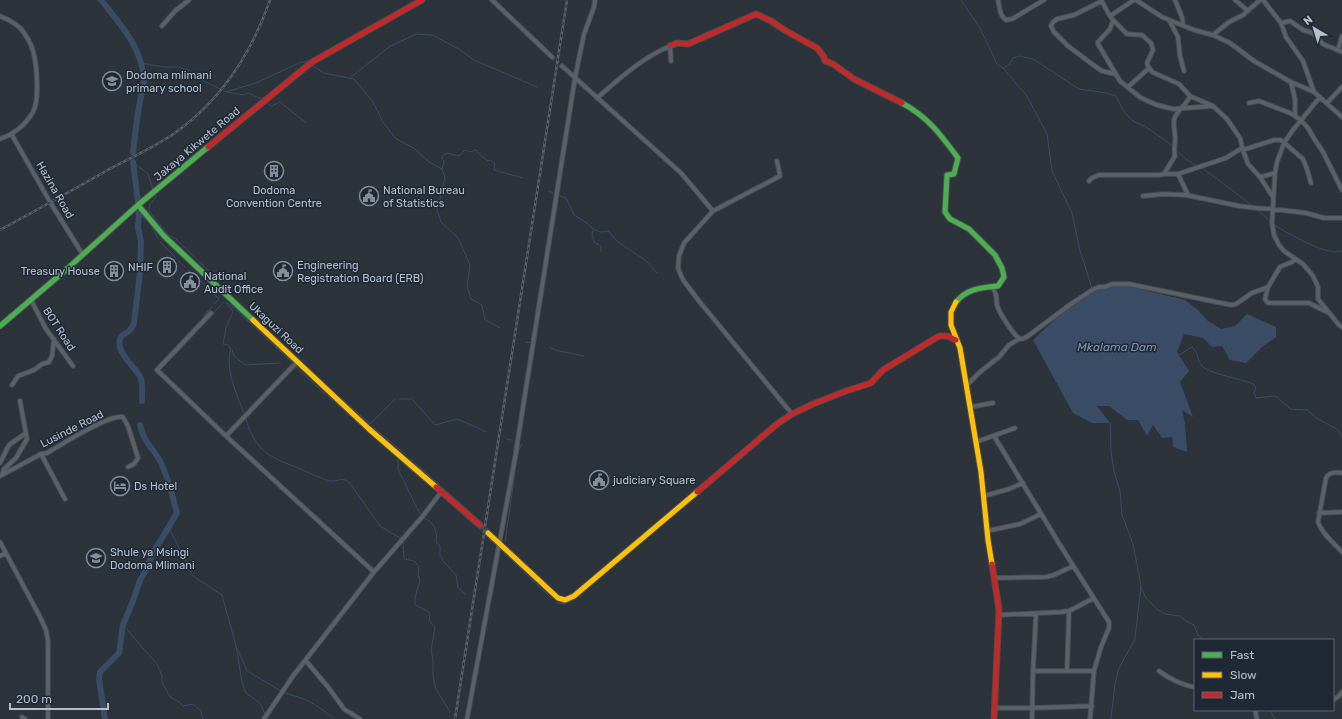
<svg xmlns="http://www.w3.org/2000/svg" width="1342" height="719" font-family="Rubik,sans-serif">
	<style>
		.water { fill: #3b4c66 }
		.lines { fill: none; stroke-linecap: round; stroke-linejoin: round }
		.stream { stroke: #3b4c66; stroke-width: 1 }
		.river { stroke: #3b4c66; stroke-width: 6 }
		.street-tunnel { stroke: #414851; stroke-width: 3.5; stroke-dasharray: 3.5 2; stroke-linecap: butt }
		.secondary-tunnel { stroke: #414851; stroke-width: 5; stroke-dasharray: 5 2.5; stroke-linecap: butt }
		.street-casing { stroke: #4a4f55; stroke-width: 5.5 }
		.fast-casing { stroke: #4a4f55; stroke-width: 7 }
		.slow-casing { stroke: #4a4f55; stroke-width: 7 }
		.jam-casing { stroke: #4a4f55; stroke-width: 7 }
		.street { stroke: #5c6169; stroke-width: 3.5 }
		.fast { stroke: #4caf50; stroke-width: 5 }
		.slow { stroke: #ffc107; stroke-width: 5 }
		.jam { stroke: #c62828; stroke-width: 5 }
		.rail-casing { stroke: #5b6066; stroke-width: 2.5 }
		.rail { stroke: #1f2936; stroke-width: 1; stroke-dasharray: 3; stroke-linecap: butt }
		.labels { text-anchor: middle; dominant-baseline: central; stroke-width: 3; stroke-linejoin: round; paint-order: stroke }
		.poi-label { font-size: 11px; fill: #b7bfcb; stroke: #1f2936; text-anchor: start }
		.street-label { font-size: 11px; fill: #b7bfcb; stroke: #1f2936 }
		.water-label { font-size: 12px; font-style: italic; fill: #7e95b2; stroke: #1f2936 }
	</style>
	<rect width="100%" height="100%" fill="#2c333b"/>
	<path class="water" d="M1127,286L1185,300L1198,310L1208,321L1221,329L1235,326L1247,314L1276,327V337L1261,348L1246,363L1230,360L1222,346L1212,347L1203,338L1184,334L1177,352L1189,371L1180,382L1193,417L1182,410L1185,423L1187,452L1173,447L1172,437L1162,438L1153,425L1147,436L1138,420H1127L1109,406H1097L1110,423H1092L1073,413L1033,340C1054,321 1081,293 1108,287C1114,285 1121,286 1127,286Z"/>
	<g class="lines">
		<path class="stream" d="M961,0L980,28L997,64L1003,68L1009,65L1013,58L1019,56L1033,59L1079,89L1106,93L1116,96L1124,112L1133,121L1146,127L1173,146
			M142,63L163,67H178L189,70L196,77L220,89
			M311,65L324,73L354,79L373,102L383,122L395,138L415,149L429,162L442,169L445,178L437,210L441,222L458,238L470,265L467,286L471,299L482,305L485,320L500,328
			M1003,68L1027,96L1047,134L1052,171L1072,213L1080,251L1092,288
			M351,77L389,47L416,34L432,35L459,49L474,60L537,87
			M224,91L226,92L256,83L299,63L307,61
			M227,92L244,95L248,93L262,99
			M266,103L272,106L280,102L306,123
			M1175,149L1188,161L1198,166
			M133,162L148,174L153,189
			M1201,167L1253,206
			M442,169L444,163L442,156L447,153L459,156L465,150L470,152L476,150L481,156L488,161L490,160L495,164L494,170L523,178
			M549,191L555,194
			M156,195V197L150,204L149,211L168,235L176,239L211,273L217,282L228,292
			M558,195L566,198L574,215L587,223L593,229L601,232L608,231L618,242L645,260L657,273
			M1257,209L1271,222
			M138,215C149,218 154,230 158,239
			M1273,224C1287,233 1313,248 1330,251C1333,252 1338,251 1342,251
			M593,230L592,235L594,242L601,246V252
			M160,242L176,258
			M179,261L185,267
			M188,270L209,289
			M212,292L219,299L214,304
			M231,296L235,299
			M237,301L266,328
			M225,302L233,311L226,328L223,344L228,345L231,349C224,369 238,397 245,416
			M227,303L232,306L292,362
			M203,316L212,307
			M207,320L224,302
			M270,332L297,357
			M525,342L531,343
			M549,347L555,350L584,356
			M232,350L234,356L245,365L280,363
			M1179,355L1192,347C1198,352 1197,360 1202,366C1210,374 1242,379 1253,384L1256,387L1254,393L1256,398L1273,396L1277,397L1290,409L1307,410L1318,419L1337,429L1342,437
			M300,360L336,394
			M295,366L325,394
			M328,396L385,447
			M340,397L370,424L395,399
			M400,399H412L435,425L457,419L487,432
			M246,419C256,455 274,458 305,471C312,474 324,480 331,481C340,481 341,477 349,482L380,526L400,538
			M1110,423L1111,452L1114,471L1120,491L1122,515L1133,544L1141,586L1135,639L1119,668L1115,684L1111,719
			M374,428L406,455
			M507,439L511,440
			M388,449L401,461
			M398,458V469L421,516
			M410,459L469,511L474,517
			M404,464L437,492
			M443,497L473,524L476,525L491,541
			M424,518C434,521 438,533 436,542L440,546V555L443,561L456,575L458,588L465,594
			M482,524L488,530
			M168,526L193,576L222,595L236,646L242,682L246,693L260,703L265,714
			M403,542L404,559L414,561L419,566L418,574L420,581L415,597V605L429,612L430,622L435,628L431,650L433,660V677L436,689L450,712
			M505,542L517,458L519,450L522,444
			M504,554L508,556L551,598
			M1141,587L1146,598L1158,610L1165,614L1180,616L1186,621L1194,625L1198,635L1204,640
			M557,603L566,604
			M123,625L157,664L162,676V682L170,697L178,701L183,706L193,704L201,711L203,719
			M237,648L247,671L281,691
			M284,693C305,698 317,704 334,719
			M1270,710L1275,719"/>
		<path class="river" d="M101,0C120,24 142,47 144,80C144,88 140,98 139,107C136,122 135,137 133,153
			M133,162L138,202
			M139,211L138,228L141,241L140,273L134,323C133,326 131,329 129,331C126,334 121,334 120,339C115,353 139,370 141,379C143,386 142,395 142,401
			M105,719L99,679L100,672L119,653L123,625L133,601L140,580L145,572L153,553L177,513C173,498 168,477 161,463C154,448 144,444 140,425"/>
		<path class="street-tunnel" d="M552,57L562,66"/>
		<path class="secondary-tunnel" d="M480,525L488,533"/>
		<g class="street-casing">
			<path id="street" d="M492,0L552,57
				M998,0C1000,8 999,15 1006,20L1012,19L1044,0
				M1101,0L1110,16L1134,0
				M1136,0L1162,17L1194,30L1213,35L1230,43L1254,61L1289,81L1314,92L1342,117
				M1175,0L1182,17L1183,25
				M1235,0L1248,11
				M1263,0L1281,23L1286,37L1303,61L1314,92
				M1102,1L1074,15L1057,19L1053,22L1051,26L1054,32L1068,46L1096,67L1102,71L1115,74
				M0,16C7,19 14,22 19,27C24,31 28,39 31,45C37,59 40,99 33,112C25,126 14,134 0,139
				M1110,16L1113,20L1110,29L1098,42V44L1120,81L1141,98L1157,105L1173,109L1213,106
				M1113,20L1127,34L1142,35L1151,43L1153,50L1147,63L1148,66L1152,72L1179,84L1190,96L1213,106L1227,119L1240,138L1243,150L1248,164L1260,177L1273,197
				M1169,20L1178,37L1180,56L1184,71
				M1281,23L1290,21L1303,30L1313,33L1323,44L1342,52
				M162,26L175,11L189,0
				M1213,35L1229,22L1243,15L1260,0
				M1338,50L1342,36
				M562,66L681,173L713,211L780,176L777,161
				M1291,82L1295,99V116
				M1128,87L1149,68
				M1320,97L1293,130L1284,143L1277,162L1275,173L1272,223L1274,235L1279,245L1284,251L1303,264L1313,276L1318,287V299L1339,325L1342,327
				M597,98C619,79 643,57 670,46L671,61
				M1249,103L1259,101L1290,113L1301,120L1308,128L1315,140L1323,152L1342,190
				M1327,103L1342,87
				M12,135L50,202L83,255
				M1243,150L1274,140H1281L1303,159L1307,169L1311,183
				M1178,174L1226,158L1242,148
				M1260,177L1275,173
				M1089,181L1092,178L1099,175H1159L1164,174
				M1188,195L1178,174H1164L1175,156C1173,148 1176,144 1175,136C1175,130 1172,123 1175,117C1179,109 1187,104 1190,96
				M1143,196L1164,194L1186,195L1239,206L1256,208L1273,209
				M1273,210H1281L1306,213L1324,218H1342
				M713,211L684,243L679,256L678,268L683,280L699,301L792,414
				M992,287C1000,298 994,299 998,308C1000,313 1014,336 1019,338C1022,340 1025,338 1028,336L1071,304L1092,290L1099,287H1105L1112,284H1129L1231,305L1236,304L1252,293L1268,287L1280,267L1292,262L1295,259
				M1268,287L1265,299L1268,303H1309L1327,312
				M31,300L46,329L73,366
				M211,313L157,370L226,436
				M297,362L226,436L374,572
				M12,385L18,376L34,370L42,364L49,362L52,356L54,339
				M966,386L980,372L999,357L1009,345L1019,339
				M970,407L993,403
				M994,436L1060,545L1109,622V628L1101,647L1094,671L1090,719
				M976,442L1015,428
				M41,454L65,499
				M0,463L9,445L26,433
				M1342,473C1336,472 1329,472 1326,478L1318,522C1322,534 1334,543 1342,552
				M2,475L4,469L16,458L27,439L20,401
				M0,476L41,454L47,453C61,445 109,414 123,417L128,426L138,458L134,464L128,467
				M984,496L1009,489L1023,483
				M1319,513L1342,512
				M987,531L1020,524L1041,514
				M0,542L39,615L46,630L48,641V719
				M0,556L6,553
				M994,578L1046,577L1054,575L1073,566
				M999,615L1061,612L1069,611L1094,598
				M306,661L328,687L344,709L360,719
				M1033,671H1094
				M1067,671L1069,611
				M1159,671C1168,678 1184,686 1195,687
				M1333,700L1339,696L1342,692
				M995,708H1032L1092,706
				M1255,710L1257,719
				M22,717L25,719
				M264,719L293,676L374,572L422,517L442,491
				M467,719L515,458L575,78L584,34L594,7L595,0
				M1032,719L1033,671L1036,614"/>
		</g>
		<g class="fast-casing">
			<path id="fast" d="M902,103C928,117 941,135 958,158L954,174L947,175L945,212L950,219L969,229L995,255L1002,268L1004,277L998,286C981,288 968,288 956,302
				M138,205L164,236L253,320
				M0,326L68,268L138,205L208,147"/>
		</g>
		<g class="slow-casing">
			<path id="slow" d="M956,302L951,312V325L960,348L981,472L988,540L992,564
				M253,320L369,429L436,487
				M488,533L558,598L565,600L574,596L697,492"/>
		</g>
		<g class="jam-casing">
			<path id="jam" d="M670,46L677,43L688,44L756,14L771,21L786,31L817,48L824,57L825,61L833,64L854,79L902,103
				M208,147L312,62L422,0
				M436,487L480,525
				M697,492L777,424L792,414L813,404L846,391L871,383L883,370L939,336H947L956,340
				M992,564L999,610L994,719"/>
		</g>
		<use href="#street" class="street"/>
		<use href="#fast" class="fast"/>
		<use href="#slow" class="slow"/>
		<use href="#jam" class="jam"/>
		<g class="rail-casing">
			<path id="rail" d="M0,230C35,211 71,191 106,171C128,159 151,149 172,135C221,101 251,55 270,0
				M455,719L567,0"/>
		</g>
		<use href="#rail" class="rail"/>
	</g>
	<defs>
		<g id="school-ring" transform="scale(1)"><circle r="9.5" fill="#1f2936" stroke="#868e99" stroke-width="1.5"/><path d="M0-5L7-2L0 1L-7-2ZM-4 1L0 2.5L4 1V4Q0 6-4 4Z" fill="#868e99"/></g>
		<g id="building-ring" transform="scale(1)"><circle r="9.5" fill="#1f2936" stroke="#868e99" stroke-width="1.5"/><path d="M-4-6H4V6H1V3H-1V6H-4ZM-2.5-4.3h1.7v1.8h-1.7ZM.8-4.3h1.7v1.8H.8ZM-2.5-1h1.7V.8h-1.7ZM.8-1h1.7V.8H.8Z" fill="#868e99"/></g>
		<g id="civic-ring" transform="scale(1)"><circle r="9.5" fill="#1f2936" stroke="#868e99" stroke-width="1.5"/><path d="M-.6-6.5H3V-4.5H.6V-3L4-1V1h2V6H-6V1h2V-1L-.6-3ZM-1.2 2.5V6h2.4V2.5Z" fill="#868e99"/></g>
		<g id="hotel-ring" transform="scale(1)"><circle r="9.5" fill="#1f2936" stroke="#868e99" stroke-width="1.5"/><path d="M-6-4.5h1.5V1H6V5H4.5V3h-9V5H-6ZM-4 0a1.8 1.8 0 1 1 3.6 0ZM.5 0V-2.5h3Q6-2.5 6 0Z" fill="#868e99"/></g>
	</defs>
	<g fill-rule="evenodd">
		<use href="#school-ring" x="112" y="81"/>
		<use href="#building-ring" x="274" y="171"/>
		<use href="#civic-ring" x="369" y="196"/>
		<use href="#building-ring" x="167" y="267"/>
		<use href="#building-ring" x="114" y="271"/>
		<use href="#civic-ring" x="283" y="271"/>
		<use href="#civic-ring" x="190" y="282"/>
		<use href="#civic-ring" x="599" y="480"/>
		<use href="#hotel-ring" x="120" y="486"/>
		<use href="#school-ring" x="96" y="558"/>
	</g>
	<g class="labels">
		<g class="poi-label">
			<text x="126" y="75">Dodoma mlimani<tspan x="126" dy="13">primary school</tspan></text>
			<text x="274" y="190" text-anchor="middle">Dodoma<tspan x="274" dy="13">Convention Centre</tspan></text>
			<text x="383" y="190">National Bureau<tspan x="383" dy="13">of Statistics</tspan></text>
			<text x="297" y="265">Engineering<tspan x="297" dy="13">Registration Board (ERB)</tspan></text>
			<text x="153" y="267" text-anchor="end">NHIF</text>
			<text x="100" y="271" text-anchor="end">Treasury House</text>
			<text x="204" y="276">National<tspan x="204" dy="13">Audit Office</tspan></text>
			<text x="613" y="480">judiciary Square</text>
			<text x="134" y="486">Ds Hotel</text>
			<text x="110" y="552">Shule ya Msingi<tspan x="110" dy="13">Dodoma Mlimani</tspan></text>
		</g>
		<g class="street-label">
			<text transform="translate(197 144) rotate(-40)">Jakaya Kikwete Road</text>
			<text transform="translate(55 190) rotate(60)">Hazina Road</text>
			<text transform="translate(276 328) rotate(43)">Ukaguzi Road</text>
			<text transform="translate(59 329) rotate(57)">BOT Road</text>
			<text transform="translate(72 429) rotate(-27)">Lusinde Road</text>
		</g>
		<g class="water-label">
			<text x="1117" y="347">Mkalama Dam</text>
		</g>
	</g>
	<rect x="1194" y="639" width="140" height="72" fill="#1f2936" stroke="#5c6572"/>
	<rect x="1202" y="652" width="20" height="6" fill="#4caf50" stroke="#5c6572"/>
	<text x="1230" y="659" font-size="12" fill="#b7bfcb">Fast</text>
	<rect x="1202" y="672" width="20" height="6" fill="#ffc107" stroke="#5c6572"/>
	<text x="1230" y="679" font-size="12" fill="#b7bfcb">Slow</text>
	<rect x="1202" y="692" width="20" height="6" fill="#c62828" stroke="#5c6572"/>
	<text x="1230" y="699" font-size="12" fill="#b7bfcb">Jam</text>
	<g transform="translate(1314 28) rotate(322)" stroke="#1f2936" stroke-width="3" paint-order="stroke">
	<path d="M0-3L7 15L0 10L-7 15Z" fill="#b7bfcb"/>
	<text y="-6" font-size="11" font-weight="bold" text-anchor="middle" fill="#b7bfcb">N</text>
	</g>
	<path d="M10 703v6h98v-6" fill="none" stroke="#b7bfcb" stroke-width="2"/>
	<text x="16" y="703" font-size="12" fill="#b7bfcb" stroke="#1f2936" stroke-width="3" paint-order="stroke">200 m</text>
</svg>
